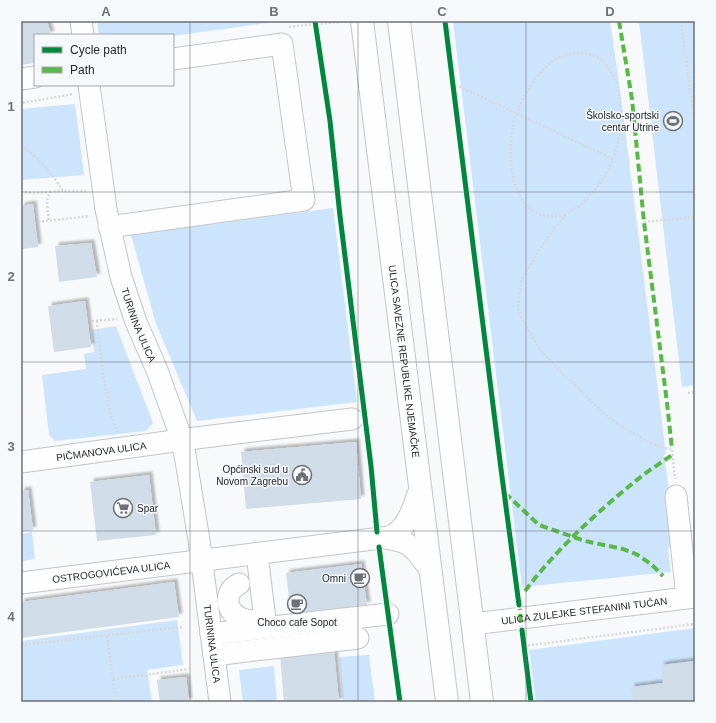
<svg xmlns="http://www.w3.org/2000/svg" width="716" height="723" font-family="Helvetica,sans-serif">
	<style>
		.green { fill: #cce4fc }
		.building { fill: #d0dde9; filter: url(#shadow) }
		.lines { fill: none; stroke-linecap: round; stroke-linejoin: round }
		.minor-casing { stroke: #c2c6ca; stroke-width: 23 }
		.major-casing { stroke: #c2c6ca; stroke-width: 24 }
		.path { stroke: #d8d9d9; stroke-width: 2.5; stroke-dasharray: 2 2; stroke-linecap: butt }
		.minor { stroke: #fefefe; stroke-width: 21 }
		.major { stroke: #fefefe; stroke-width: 22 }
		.quiet { stroke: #58b947; stroke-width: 4; stroke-dasharray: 8 4; stroke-linecap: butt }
		.cycleway-casing { stroke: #f6f9fc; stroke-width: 8 }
		.cycleway { stroke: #00873e; stroke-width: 5 }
		.grid { fill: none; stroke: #6d7074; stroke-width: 1; stroke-opacity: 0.55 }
		.labels { text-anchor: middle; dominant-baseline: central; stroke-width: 3; stroke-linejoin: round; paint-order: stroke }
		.poi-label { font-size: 10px; fill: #22272c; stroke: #f6f9fc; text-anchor: end }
		.street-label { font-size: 10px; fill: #22272c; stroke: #f6f9fc }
		.neatline { fill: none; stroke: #6d7074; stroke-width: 1.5 }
		.grid-label { font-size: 13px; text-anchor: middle; font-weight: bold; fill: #6d7074 }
	</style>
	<defs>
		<filter id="shadow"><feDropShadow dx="3.5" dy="-3.5" stdDeviation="1" flood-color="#0004"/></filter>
	</defs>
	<rect width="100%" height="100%" fill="#f7f9fb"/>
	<path class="green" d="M97,21H282L173,36V35H99Z
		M453,21H610L620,89L666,454H664L676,545L668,548L671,572L522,587Z
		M639,21H695V385L682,387Z
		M75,104L84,175L21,180V109Z
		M333,208L357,402L197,421L156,324L131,235Z
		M116,326L153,423L146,431L55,441L49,435L42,375L86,369L84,354L94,352L92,330Z
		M32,532L35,559L21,561V534Z
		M177,620L183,665L147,670L152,702H22L21,641Z
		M695,628V702H536L529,650Z
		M369,655L375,702H343L339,657Z
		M274,666L277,702H243L239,670Z"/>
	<path class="building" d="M21,21H47L51,35H35V63L21,65Z
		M33,204L38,247L21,249V206Z
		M91,243L97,277L59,282L55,246Z
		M85,301L91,347L54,352L48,306Z
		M356,442L361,499L246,509L241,452Z
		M149,475L156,535L97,541L90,482Z
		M28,490L33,530L21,532V491Z
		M361,564L367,605L291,614L286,573Z
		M174,582L179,617L21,638V602Z
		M334,651L339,702H284L280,655Z
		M695,661V702H633L631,687L663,683L661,665Z
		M186,677L189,702H160L157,680Z"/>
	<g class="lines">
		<g class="minor-casing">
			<g id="minor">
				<path d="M81,21L83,35"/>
				<path d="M21,79L35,77"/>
				<path id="s1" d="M89,85L106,209L121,277L136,322L157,370L182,440L185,455L199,540L220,702"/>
				<path d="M109,227L304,200L282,44L173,59"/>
				<path id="s2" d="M21,462L196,438L352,419"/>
				<path d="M676,496L687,597"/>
				<path d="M386,538C413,542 415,549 430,570"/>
				<path d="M257,554L266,628"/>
				<path id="s3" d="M21,583L389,537C408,529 413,508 420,489"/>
				<path d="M239,584C222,592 226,614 243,619C249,622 258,620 265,619"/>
				<path id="s4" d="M473,624L695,597"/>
				<path d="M211,634L388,614"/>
				<path d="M214,655L358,638"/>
			</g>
		</g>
		<g class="major-casing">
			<g id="major">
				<path id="s5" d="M362,21L447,702"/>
				<path d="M399,21L482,702"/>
			</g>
		</g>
		<path class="path" d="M681,21L695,125
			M289,27L315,24L339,22V21
			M452,83L613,159
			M21,106L22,103L73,94
			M21,145C38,158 52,173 63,191H87
			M21,192L33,193L50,192
			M565,215C512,226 506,163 513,126C517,105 533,78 549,64C558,56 572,52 584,53C599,55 609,65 614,79C629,115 618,165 592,193C589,197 586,201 582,204C576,209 568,212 564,217C550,233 539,249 529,267C527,270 525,273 523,277C521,281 518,302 518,307C520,317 525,326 531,334C535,341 538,348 543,353C554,366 566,377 578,388C591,402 605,415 621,426C627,430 634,434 640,437C650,443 660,448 672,449L675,479
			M49,220C48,211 45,201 50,192L63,191
			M38,222L90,216
			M644,222L695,217
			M92,321L117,319
			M97,321L103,375L110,412L117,432
			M688,393L695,392
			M107,636L116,702
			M21,645L183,627
			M524,646L695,624
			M113,679L189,669"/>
		<use href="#minor" class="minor"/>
		<use href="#major" class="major"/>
		<path class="quiet" d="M619,21L632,99L644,222L667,403L672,449
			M505,493L539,525L585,541L623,549L636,554L651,564L663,576
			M525,591C555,551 594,515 633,483C645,473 659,464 672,455
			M519,602L522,632"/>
		<g class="cycleway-casing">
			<path id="cycleway" d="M315,21L330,121L340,216L371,466L377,532
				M445,21L501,469L519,605
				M379,547L400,702
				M522,630L531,702"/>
		</g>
		<use href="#cycleway" class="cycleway"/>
	</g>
	<path class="grid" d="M190,21V702M358,21V702M526,21V702M21,192H695M21,362H695M21,531H695"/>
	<defs>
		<g id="stadium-ring" transform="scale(1)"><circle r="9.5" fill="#f6f9fc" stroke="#6d7074" stroke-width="1.5"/><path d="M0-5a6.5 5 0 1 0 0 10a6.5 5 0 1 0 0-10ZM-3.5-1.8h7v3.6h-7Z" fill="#6d7074"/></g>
		<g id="civic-ring" transform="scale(1)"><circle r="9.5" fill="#f6f9fc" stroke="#6d7074" stroke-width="1.5"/><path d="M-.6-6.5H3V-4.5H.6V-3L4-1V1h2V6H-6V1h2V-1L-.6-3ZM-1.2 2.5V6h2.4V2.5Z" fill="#6d7074"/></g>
		<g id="supermarket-ring" transform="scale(1)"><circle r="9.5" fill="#f6f9fc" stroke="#6d7074" stroke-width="1.5"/><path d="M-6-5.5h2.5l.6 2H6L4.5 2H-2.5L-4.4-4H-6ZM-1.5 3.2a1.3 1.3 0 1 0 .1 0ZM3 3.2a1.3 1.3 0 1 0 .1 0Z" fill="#6d7074"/></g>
		<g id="cafe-ring" transform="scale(1)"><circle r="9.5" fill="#f6f9fc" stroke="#6d7074" stroke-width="1.5"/><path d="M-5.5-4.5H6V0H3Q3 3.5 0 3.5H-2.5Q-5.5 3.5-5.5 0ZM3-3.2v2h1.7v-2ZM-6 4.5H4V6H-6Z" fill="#6d7074"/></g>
	</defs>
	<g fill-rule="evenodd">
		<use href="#stadium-ring" x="673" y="121"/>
		<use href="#civic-ring" x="302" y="475"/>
		<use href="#supermarket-ring" x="123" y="508"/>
		<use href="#cafe-ring" x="360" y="578"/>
		<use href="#cafe-ring" x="297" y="604"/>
	</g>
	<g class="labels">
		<g class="poi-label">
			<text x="659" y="115">Školsko-sportski<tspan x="659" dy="12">centar Utrine</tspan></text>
			<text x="288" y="469">Općinski sud u<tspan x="288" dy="12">Novom Zagrebu</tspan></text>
			<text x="137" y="508" text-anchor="start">Spar</text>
			<text x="346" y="578">Omni</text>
			<text x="297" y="622" text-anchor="middle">Choco cafe Sopot</text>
		</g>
		<g class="street-label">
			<text stroke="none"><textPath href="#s1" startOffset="246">TURININA ULICA</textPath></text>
			<text stroke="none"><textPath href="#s5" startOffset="343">ULICA SAVEZNE REPUBLIKE NJEMAČKE</textPath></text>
			<text stroke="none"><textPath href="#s2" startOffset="81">PIČMANOVA ULICA</textPath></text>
			<text stroke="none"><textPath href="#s3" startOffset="91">OSTROGOVIĆEVA ULICA</textPath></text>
			<text stroke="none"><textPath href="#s4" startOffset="112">ULICA ZULEJKE STEFANINI TUĆAN</textPath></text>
			<text stroke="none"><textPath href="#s1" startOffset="575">TURININA ULICA</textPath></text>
		</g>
	</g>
	<rect width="716" height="723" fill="none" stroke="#f6f9fc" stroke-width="44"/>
	<rect x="34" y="34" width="140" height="52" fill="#f6f9fc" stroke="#a1a5a9"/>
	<rect x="42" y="47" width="20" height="6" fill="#00873e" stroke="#a1a5a9"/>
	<text x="70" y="54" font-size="12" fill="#22272c">Cycle path</text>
	<rect x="42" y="67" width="20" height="6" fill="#58b947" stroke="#a1a5a9"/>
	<text x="70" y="74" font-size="12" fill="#22272c">Path</text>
	<rect x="22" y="22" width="672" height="679" class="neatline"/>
	<g class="grid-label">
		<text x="106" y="16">A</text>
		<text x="274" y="16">B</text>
		<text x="442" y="16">C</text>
		<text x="610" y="16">D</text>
		<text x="11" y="111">1</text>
		<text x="11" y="281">2</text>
		<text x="11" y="451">3</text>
		<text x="11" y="621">4</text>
	</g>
</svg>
